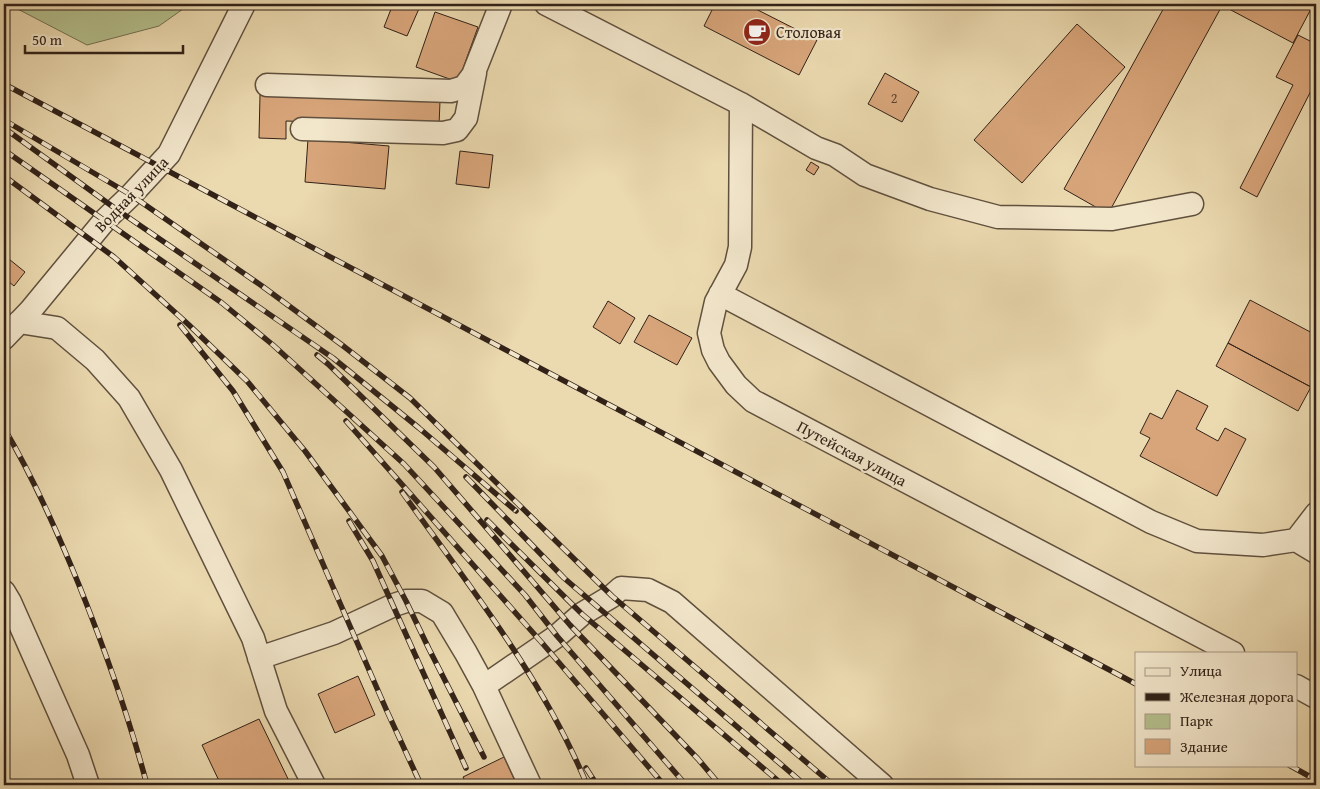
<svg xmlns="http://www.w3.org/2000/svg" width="1320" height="789" font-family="'Gentium Book Plus',serif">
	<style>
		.green { fill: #b4c08d; stroke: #737152 }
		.building { fill: #d8a57a; stroke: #322218 }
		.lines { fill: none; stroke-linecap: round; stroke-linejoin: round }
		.minor-casing { stroke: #60503e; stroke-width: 25 }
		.minor { stroke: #f2e6cb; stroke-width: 22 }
		.rail-casing { stroke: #322218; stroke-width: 5.5 }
		.rail { stroke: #f2e6cb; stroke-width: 4; stroke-dasharray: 11; stroke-linecap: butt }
		.labels { text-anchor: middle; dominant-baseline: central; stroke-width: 4.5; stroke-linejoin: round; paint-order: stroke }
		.number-label { font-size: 14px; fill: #5c4330 }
		.poi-label { font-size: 16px; fill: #322218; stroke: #f2e6cb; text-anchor: start }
		.street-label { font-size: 16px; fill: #322218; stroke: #f2e6cb }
	</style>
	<rect width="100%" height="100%" fill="#ebd9af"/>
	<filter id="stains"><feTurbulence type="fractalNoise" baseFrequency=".004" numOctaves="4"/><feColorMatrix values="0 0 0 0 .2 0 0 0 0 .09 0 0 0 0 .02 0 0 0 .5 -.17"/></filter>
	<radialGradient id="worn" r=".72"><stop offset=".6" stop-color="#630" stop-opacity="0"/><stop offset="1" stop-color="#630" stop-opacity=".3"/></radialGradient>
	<path class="green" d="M8,4H190L159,26L87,45Z"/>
	<path class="building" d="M393,4H421L407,36L384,27Z
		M715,4H746L817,40L799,75L704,26Z
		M1166,4H1223L1108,214L1064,189Z
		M1232,4H1305L1312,7L1293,43L1229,9Z
		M435,12L478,27L458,82L416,67Z
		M1077,24L1125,67L1022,183L974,140Z
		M1298,35L1316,44V81L1257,197L1240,188L1293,85L1276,77Z
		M885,73L919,92L902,122L868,104Z
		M260,95L440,101L439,126L286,121V139L259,138Z
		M308,139L389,146L385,189L305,182Z
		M460,151L493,155L489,188L456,184Z
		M811,162L819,167L814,175L806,170Z
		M4,255L25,272L14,286L4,278Z
		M1250,300L1316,335V377L1311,387L1228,343Z
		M608,301L635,318L620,344L593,327Z
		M649,315L692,338L677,365L634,342Z
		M1228,343L1311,387L1298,411L1216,366Z
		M1177,390L1208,406L1196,429L1218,441L1225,428L1246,439L1217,496L1140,456L1150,438L1140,433L1150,413L1162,419Z
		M358,676L375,715L335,733L318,694Z
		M259,719L291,785H221L202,745Z
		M504,757L517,785H467L463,777Z"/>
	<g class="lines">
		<g class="minor-casing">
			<path id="minor" d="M546,4L741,104L816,148L835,155L865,175L930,199L998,217L1112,219L1192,204
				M267,85L451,91L464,87L473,75L501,4
				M741,104L740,247L736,265L716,302L709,333L713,350L719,362L736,385L753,401L1233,653
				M302,129L443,133L457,130L466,118L475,73
				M720,294L1151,522L1197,541L1263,545L1296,540L1316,514
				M19,322L57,328L95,360L129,398L171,470L253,638L276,711L314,785
				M4,338L30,311L105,220L131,195L169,154L244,4
				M1296,540L1316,552
				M4,592L10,602L78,755L88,785
				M259,658L334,633L394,605L406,601H422L442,613L466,653L484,686L530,785
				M484,686L557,636L582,614L612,596L621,588L648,590L672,602L882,785
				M1296,686L1316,697"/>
		</g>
		<use href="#minor" class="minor"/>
		<g class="rail-casing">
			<path id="rail" d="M4,84L1136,684
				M4,120L131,195L262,286L342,345L410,398L612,596L833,785
				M4,128L116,209L333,358L419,428L516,511
				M4,150L222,303L273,345L404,464L525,595L557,636L686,785
				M4,176L114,257L189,325L247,381L305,451L382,556L406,601L429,649L484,757
				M180,325L233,391L283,472L386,709L421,785
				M317,355L328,364L434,467L570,625L698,759L720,785
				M346,421L543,644L664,785
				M4,428C33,477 57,531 79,585C105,650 129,717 147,785
				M466,477L564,578L805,785
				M402,492C469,586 543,678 587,785
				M487,520L582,614L783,785
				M349,521L373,561L466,768
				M1289,765L1316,780
				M586,768L597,785"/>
		</g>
		<use href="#rail" class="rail"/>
	</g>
	<defs>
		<g id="cafe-disc" transform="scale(1.4375)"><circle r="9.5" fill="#8f2418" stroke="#f2e6cb"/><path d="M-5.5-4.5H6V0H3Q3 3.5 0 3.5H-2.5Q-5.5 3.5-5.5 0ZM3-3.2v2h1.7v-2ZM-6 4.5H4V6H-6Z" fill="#fff"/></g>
	</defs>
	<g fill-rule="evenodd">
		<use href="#cafe-disc" x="757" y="32"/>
	</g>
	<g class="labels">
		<g class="number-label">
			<text x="894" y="98">2</text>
		</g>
		<g class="poi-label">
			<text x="776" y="32">Столовая</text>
		</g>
		<g class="street-label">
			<text transform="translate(131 194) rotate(-46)">Водная улица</text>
			<text transform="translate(852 453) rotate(28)">Путейская улица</text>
		</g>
	</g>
	<rect width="1320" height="789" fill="none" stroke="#ebd9af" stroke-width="20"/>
	<rect x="5" y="5" width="1310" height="779" fill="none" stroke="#322218" stroke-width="2.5"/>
	<rect x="10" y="10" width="1300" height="769" fill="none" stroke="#322218"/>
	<rect x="1135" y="652" width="162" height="115" fill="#f2e6cb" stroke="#a59883"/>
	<rect x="1145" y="668" width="25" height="8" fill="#f2e6cb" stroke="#a59883"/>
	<text x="1180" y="676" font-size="15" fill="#322218">Улица</text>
	<rect x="1145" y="693" width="25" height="8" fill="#322218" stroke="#a59883"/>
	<text x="1180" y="702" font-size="15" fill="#322218">Железная дорога</text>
	<rect x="1145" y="714" width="25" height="15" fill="#b4c08d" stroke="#a59883"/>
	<text x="1180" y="726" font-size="15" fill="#322218">Парк</text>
	<rect x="1145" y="739" width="25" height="15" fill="#d8a57a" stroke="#a59883"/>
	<text x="1180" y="752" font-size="15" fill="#322218">Здание</text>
	<path d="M25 45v8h158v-8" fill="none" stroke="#322218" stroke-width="2.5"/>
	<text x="32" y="45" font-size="15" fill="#322218" stroke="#f2e6cb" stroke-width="4" paint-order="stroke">50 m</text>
	<rect width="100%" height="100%" filter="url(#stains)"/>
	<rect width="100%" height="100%" fill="url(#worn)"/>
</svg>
